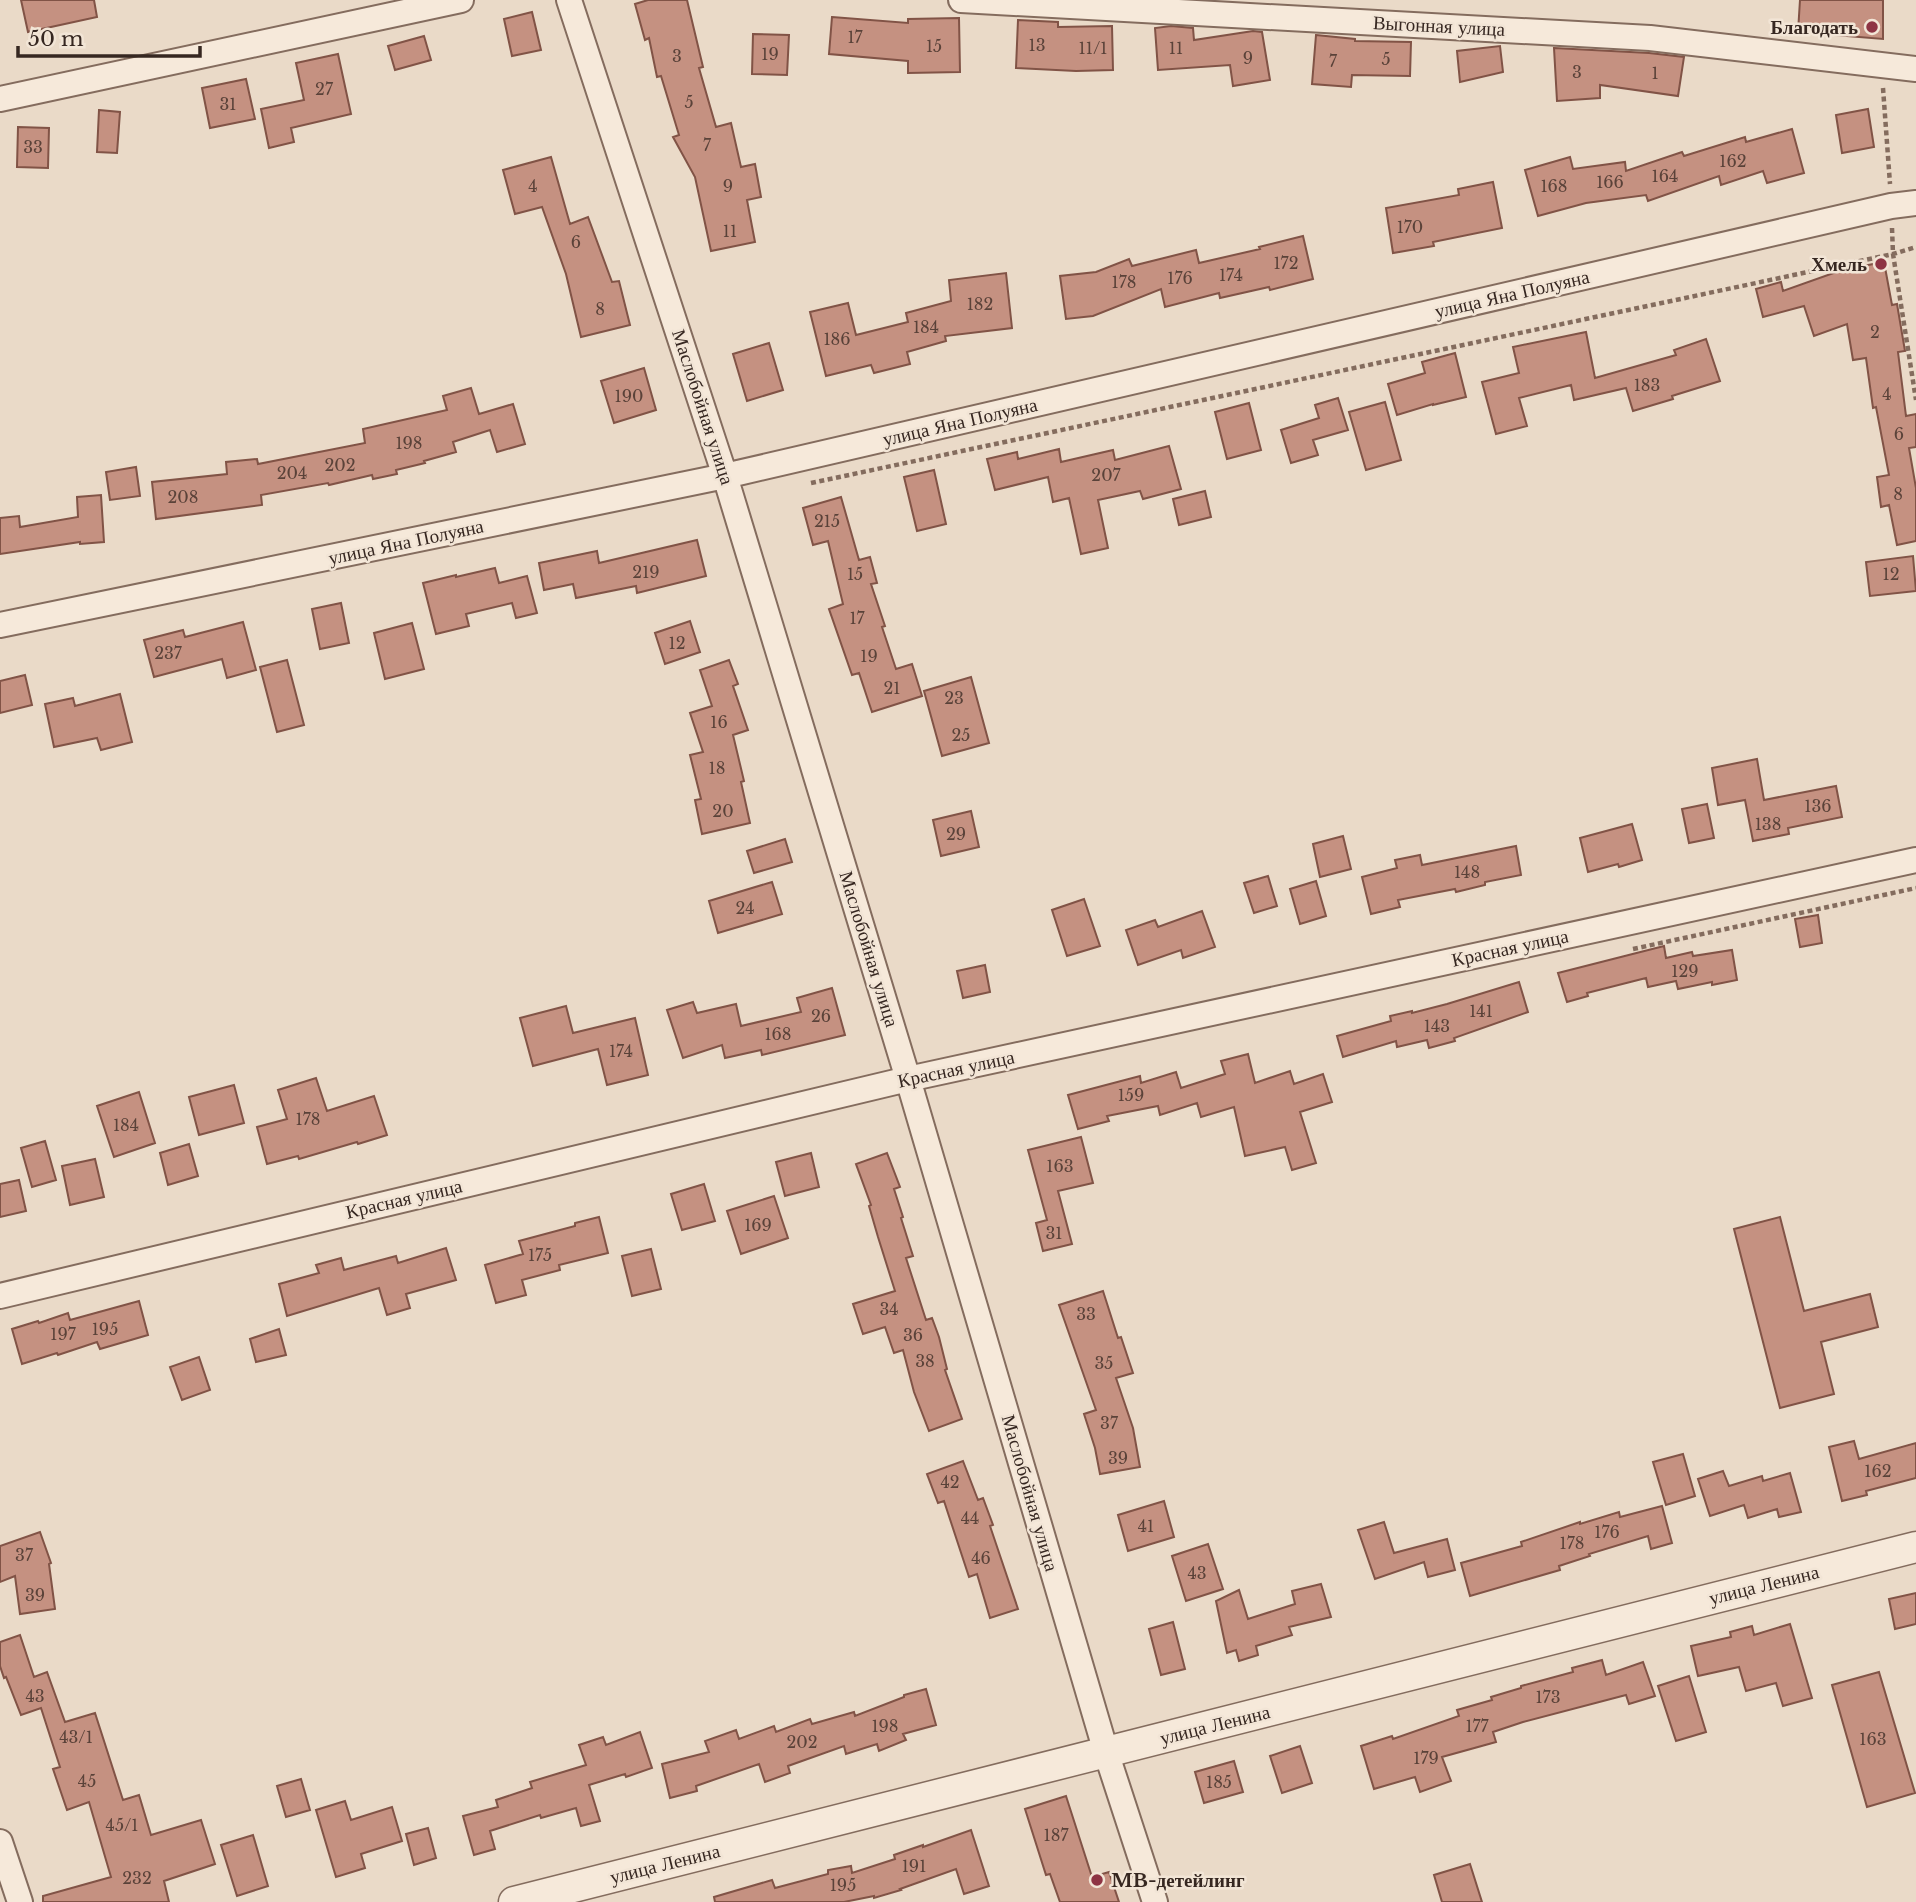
<svg xmlns="http://www.w3.org/2000/svg" width="1916" height="1902" font-family="'Libre Baskerville',serif">
	<style>
		.building { fill: #c59181; stroke: #815346; stroke-width: 2 }
		.lines { fill: none; stroke-linecap: round; stroke-linejoin: round }
		.minor-casing { stroke: #846c5e; stroke-width: 28 }
		.tertiary-casing { stroke: #846c5e; stroke-width: 33 }
		.path { stroke: #846c5e; stroke-width: 4.5; stroke-dasharray: 5 3.5; stroke-linecap: butt }
		.minor { stroke: #f6e9da; stroke-width: 24 }
		.tertiary { stroke: #f6e9da; stroke-width: 30 }
		.poi-dot { fill: #8e3444; stroke: #f2e5d6; stroke-width: 2.5 }
		.labels { text-anchor: middle; dominant-baseline: central; stroke-width: 5; stroke-linejoin: round; paint-order: stroke }
		.number-label { font-size: 16px; fill: #5a4239 }
		.street-label { font-size: 19px; fill: #362721; stroke: #f2e5d6 }
		.poi-label { font-size: 19px; font-weight: bold; fill: #362721; stroke: #f2e5d6; text-anchor: end }
	</style>
	<rect width="100%" height="100%" fill="#eadac8"/>
	<path class="building" d="M21,0H94L97,17L28,32Z
		M648,0H687L703,67L699,68L716,127L731,123L741,167L755,164L761,197L747,200L755,242L711,251L695,177L673,137L679,135L661,76L657,77L649,38L645,40L635,4Z
		M1800,0H1883V39L1798,32Z
		M532,12L541,50L512,56L504,19Z
		M832,17L908,23V19L959,18L960,72L908,73V61L829,54Z
		M1018,20L1058,22V27L1112,26L1113,70L1076,71L1016,68Z
		M1171,26L1193,28L1194,40L1253,31L1262,32L1270,80L1233,86L1230,65L1158,70L1155,28Z
		M753,34L789,35L787,75L752,74Z
		M1316,35L1355,39V41L1411,42L1410,76L1352,75L1351,87L1312,84Z
		M424,36L431,60L395,70L388,46Z
		M1500,46L1503,72L1460,82L1457,51Z
		M1554,48L1649,53L1684,57L1678,96L1600,85V98L1557,101Z
		M338,54L351,114L291,128L294,142L269,148L261,109L304,100L296,63Z
		M246,79L255,119L210,128L202,88Z
		M1868,109L1874,147L1842,153L1836,115Z
		M99,110L120,112L117,153L97,152Z
		M18,127L49,128L48,168L17,167Z
		M1792,129L1804,173L1767,183L1763,171L1721,185L1719,176L1648,201L1646,195L1586,203L1538,216L1525,170L1570,157L1573,169L1625,162L1626,171L1682,152L1684,156L1745,137L1746,142Z
		M551,157L570,224L588,217L612,282L619,281L630,325L581,337L566,274L542,207L515,214L503,170Z
		M1493,182L1502,228L1433,242L1434,246L1393,253L1386,208L1459,195L1458,189Z
		M1303,236L1313,279L1270,290L1269,287L1220,298L1219,293L1165,307L1161,289L1093,316L1066,319L1060,276L1096,272L1129,259L1132,266L1196,250L1199,263L1260,249L1259,247Z
		M1884,262L1892,305L1897,304L1905,351L1898,352L1906,416L1916,414V447L1909,448L1916,488V541L1897,545L1889,505L1881,507L1877,477L1889,475L1876,407L1873,408L1866,358L1853,360L1847,324L1814,336L1804,306L1763,317L1756,289L1781,282L1783,291L1842,270Z
		M1006,273L1012,328L945,336L946,341L907,352L910,364L874,373L871,365L826,376L810,312L848,303L856,335L908,322L906,313L951,301L949,280Z
		M1586,332L1595,378L1676,355L1674,350L1706,339L1720,381L1672,396L1673,399L1633,411L1626,388L1574,400L1571,385L1519,398L1527,426L1496,434L1482,382L1519,373L1513,347Z
		M769,343L783,390L747,401L733,354Z
		M1455,353L1466,397L1433,405V404L1397,415L1388,384L1425,373L1422,362Z
		M644,368L656,410L614,423L601,381Z
		M471,388L479,414L513,404L525,444L497,452L490,430L453,442L456,452L424,461L425,463L396,470L397,474L373,479L372,475L329,485L328,483L261,495L262,505L156,519L152,482L227,474L226,462L257,459L258,464L365,443L363,429L447,410L443,396Z
		M1338,398L1348,430L1313,440L1318,455L1291,463L1281,430L1319,418L1315,405Z
		M1385,402L1401,460L1366,470L1349,412Z
		M1249,403L1261,450L1227,459L1215,412Z
		M1169,446L1181,489L1143,499L1140,491L1098,500L1108,548L1081,554L1069,498L1053,502L1048,477L995,490L987,459L1017,452L1018,459L1059,449L1061,462L1113,450L1115,460Z
		M136,467L140,496L110,500L106,472Z
		M934,470L946,524L917,531L904,477Z
		M1205,491L1211,517L1179,525L1173,499Z
		M101,495L104,542L80,544V542L0,554V518L19,516L20,527L78,517L77,497Z
		M841,497L859,560L870,557L877,583L871,584L885,626L882,627L896,669L912,664L922,696L872,712L859,673L852,675L829,609L843,604L828,541L813,545L803,508Z
		M697,540L706,576L637,593L636,586L576,598L573,584L544,590L539,563L597,551L599,563Z
		M1913,556L1916,591L1870,596L1866,562Z
		M495,568L499,583L527,576L537,613L516,618L512,603L466,614L469,626L436,634L423,583L456,575V577Z
		M341,603L349,643L320,649L312,609Z
		M690,621L700,652L665,664L655,633Z
		M243,622L256,670L227,678L222,659L154,677L144,640L183,630L185,637Z
		M412,623L424,669L385,679L374,633Z
		M287,660L304,725L277,732L260,667Z
		M729,660L738,684L733,686L748,730L733,735L744,781L741,782L750,823L702,834L695,800L701,799L690,755L703,752L690,713L712,706L700,670Z
		M25,675L32,705L0,713V681Z
		M971,677L989,743L942,756L924,691Z
		M120,694L132,742L101,750L97,738L54,747L45,704L73,698L75,706Z
		M1757,759L1764,800L1836,786L1842,817L1788,828L1789,834L1753,841L1745,800L1718,805L1712,768Z
		M1707,804L1714,838L1689,843L1682,809Z
		M971,811L979,847L941,856L933,820Z
		M1632,824L1642,860L1619,867L1618,864L1588,872L1580,838Z
		M1343,836L1351,869L1320,877L1313,844Z
		M785,839L792,862L754,873L747,851Z
		M1516,846L1521,875L1485,882V885L1456,892L1455,889L1398,900L1400,907L1371,914L1362,877L1397,868L1395,860L1420,855L1422,865Z
		M1268,876L1277,906L1254,913L1244,883Z
		M1316,881L1326,916L1300,924L1290,889Z
		M772,882L782,914L718,933L709,901Z
		M1084,899L1100,946L1067,956L1052,910Z
		M1202,911L1215,947L1183,958L1181,950L1138,965L1126,930L1155,920L1158,927Z
		M1818,915L1822,943L1800,947L1795,919Z
		M1664,946L1666,958L1692,952L1693,956L1732,950L1737,980L1712,985V982L1678,989L1676,981L1648,987L1646,978L1587,993L1588,996L1567,1002L1558,973Z
		M985,965L990,992L963,998L957,971Z
		M1519,982L1528,1012L1454,1038L1455,1041L1429,1048L1427,1040L1397,1047L1396,1041L1343,1057L1337,1036L1391,1021L1390,1016L1412,1011V1013L1447,1004Z
		M832,988L845,1035L762,1055L761,1050L725,1058L722,1045L683,1058L667,1010L693,1002L697,1013L736,1004L741,1026L801,1012L797,998Z
		M566,1006L573,1033L635,1018L648,1075L607,1085L598,1049L533,1066L520,1018Z
		M1248,1054L1255,1083L1290,1071L1294,1084L1323,1074L1332,1102L1300,1112L1316,1163L1292,1170L1285,1147L1245,1156L1234,1107L1201,1117L1197,1103L1160,1115L1158,1106L1107,1116L1109,1121L1078,1129L1068,1095L1140,1076L1141,1083L1176,1072L1181,1088L1225,1074L1221,1061Z
		M316,1078L327,1111L374,1096L387,1135L358,1144L357,1142L299,1159L298,1156L267,1164L257,1127L287,1119L278,1090Z
		M234,1085L244,1123L199,1135L189,1097Z
		M139,1092L155,1143L114,1157L97,1106Z
		M1081,1137L1093,1183L1058,1191L1072,1244L1043,1251L1036,1223L1047,1220L1028,1150Z
		M45,1141L56,1180L32,1187L21,1148Z
		M189,1144L198,1176L168,1185L160,1153Z
		M811,1153L819,1187L785,1196L776,1162Z
		M887,1153L900,1187L894,1189L903,1217L901,1218L913,1256L906,1258L926,1320L932,1318L939,1337L947,1369L945,1370L962,1419L929,1431L914,1392L903,1350L894,1353L885,1327L863,1334L853,1304L895,1291L878,1237L869,1206L871,1205L856,1164Z
		M95,1159L104,1197L70,1205L62,1166Z
		M19,1180L26,1211L0,1217V1184Z
		M704,1184L715,1221L682,1230L671,1194Z
		M774,1196L788,1238L741,1254L727,1211Z
		M599,1217L608,1253L559,1265L560,1270L522,1280L526,1295L496,1303L485,1265L523,1254L519,1241L575,1226V1223Z
		M1780,1217L1804,1311L1870,1294L1878,1327L1821,1342L1834,1394L1780,1408L1734,1229Z
		M446,1248L456,1280L406,1294L410,1308L387,1315L379,1288L287,1316L279,1284L319,1273L316,1265L341,1258L344,1270L396,1256L398,1263Z
		M651,1249L661,1289L632,1296L622,1256Z
		M1103,1291L1118,1338L1121,1337L1133,1373L1116,1378L1133,1428L1140,1467L1100,1474L1095,1448L1084,1414L1096,1410L1059,1305Z
		M139,1301L148,1335L100,1349L97,1342L58,1355L57,1353L22,1364L12,1329L38,1321L39,1323L68,1313L70,1320Z
		M279,1329L286,1355L256,1362L250,1339Z
		M199,1357L210,1390L182,1400L170,1367Z
		M1854,1441L1859,1459L1916,1443V1478L1866,1491L1867,1495L1842,1501L1829,1447Z
		M1683,1454L1695,1496L1666,1505L1653,1462Z
		M963,1461L978,1500L983,1498L993,1525L990,1526L1018,1609L990,1618L977,1574L969,1577L944,1501L938,1503L927,1474Z
		M1723,1471L1729,1486L1762,1476L1763,1481L1790,1473L1801,1512L1779,1517L1777,1509L1748,1518L1744,1505L1710,1516L1698,1479Z
		M1164,1501L1174,1537L1128,1551L1118,1515Z
		M1662,1506L1672,1543L1651,1549L1648,1536L1589,1554L1590,1556L1559,1566L1560,1570L1470,1596L1461,1563L1522,1546L1521,1542L1580,1522V1524L1619,1512L1620,1517Z
		M1384,1522L1394,1553L1447,1539L1455,1570L1428,1577L1424,1562L1375,1579L1358,1530Z
		M40,1532L51,1563L49,1564L55,1609L20,1614L15,1576L0,1582V1546Z
		M1208,1544L1223,1589L1186,1601L1172,1556Z
		M1321,1584L1331,1617L1289,1627L1292,1635L1256,1646L1258,1655L1239,1661L1236,1650L1227,1653L1216,1601L1239,1590L1248,1619L1295,1604L1292,1591Z
		M1916,1593V1624L1895,1629L1889,1599Z
		M1173,1622L1185,1669L1161,1675L1149,1629Z
		M1790,1624L1812,1698L1783,1706L1776,1683L1746,1691L1739,1667L1698,1676L1691,1646L1731,1637L1730,1632L1752,1626L1754,1635Z
		M20,1635L34,1677L47,1672L65,1722L95,1713L123,1800L139,1795L151,1835L201,1820L215,1864L164,1881L169,1902H43V1896L111,1877L89,1802L67,1810L53,1769L60,1767L41,1708L21,1715L6,1677L4,1678L0,1666V1642Z
		M1602,1660L1606,1675L1643,1662L1655,1696L1629,1704L1626,1695L1523,1722L1493,1732L1496,1742L1442,1757L1451,1781L1420,1792L1415,1777L1374,1789L1361,1746L1392,1736L1393,1739L1459,1716L1457,1710L1492,1700L1491,1697L1521,1688V1686L1573,1672L1572,1668Z
		M1879,1672L1915,1793L1867,1807L1832,1685Z
		M1689,1676L1706,1732L1676,1741L1658,1686Z
		M926,1689L936,1725L903,1734L906,1740L879,1751L877,1744L846,1754L844,1746L788,1766L790,1773L765,1782L759,1764L696,1786L697,1791L670,1798L662,1764L709,1752L705,1741L736,1730L739,1739L774,1726L776,1732L810,1719L812,1724L854,1712L855,1716L904,1697V1695Z
		M640,1732L652,1768L626,1777L625,1774L589,1785L600,1821L581,1826L576,1808L541,1818L540,1815L490,1831L495,1849L474,1855L463,1816L498,1807L496,1800L532,1788L530,1782L586,1765L579,1745L603,1737L606,1745Z
		M1300,1746L1312,1783L1282,1793L1270,1756Z
		M1234,1761L1243,1792L1204,1803L1195,1772Z
		M301,1779L310,1810L286,1817L277,1786Z
		M1066,1796L1092,1877L1109,1872L1119,1902H1060L1050,1874L1046,1875L1025,1809Z
		M345,1801L351,1820L392,1807L402,1841L361,1854L365,1868L336,1877L316,1810Z
		M428,1828L436,1858L414,1865L406,1834Z
		M971,1830L989,1886L964,1894L956,1869L900,1889L901,1890L874,1898V1896L844,1902H715L714,1897L772,1880L775,1888L828,1874V1870L851,1866L852,1873L895,1859L894,1855L923,1845V1847Z
		M253,1835L268,1886L237,1896L221,1845Z
		M1470,1864L1482,1902H1442L1434,1875Z"/>
	<g class="lines">
		<g class="minor-casing">
			<path id="minor" d="M569,0L725,476L908,1079L1106,1752L1155,1902
				M961,0L1650,38L1916,69
				M0,99L461,0
				M0,625L725,476L1891,206L1916,203
				M0,1296L908,1079L1916,860
				M0,1842L20,1902"/>
		</g>
		<g class="tertiary-casing">
			<path id="tertiary" d="M514,1902L1916,1547"/>
		</g>
		<path class="path" d="M1883,88L1890,184
			M1892,228L1893,254L1916,400
			M811,483L1893,254L1916,247
			M1633,949L1916,888"/>
		<use href="#minor" class="minor"/>
		<use href="#tertiary" class="tertiary"/>
	</g>
	<g class="poi-dot">
		<circle cx="1872" cy="27" r="7"/>
		<circle cx="1881" cy="264" r="7"/>
		<circle cx="1097" cy="1880" r="7"/>
	</g>
	<g class="labels">
		<g class="number-label">
			<text x="855" y="37">17</text>
			<text x="1037" y="45">13</text>
			<text x="934" y="46">15</text>
			<text x="1093" y="48">11/1</text>
			<text x="1176" y="48">11</text>
			<text x="770" y="54">19</text>
			<text x="677" y="56">3</text>
			<text x="1248" y="58">9</text>
			<text x="1386" y="59">5</text>
			<text x="1333" y="61">7</text>
			<text x="1577" y="72">3</text>
			<text x="1655" y="73">1</text>
			<text x="324" y="89">27</text>
			<text x="689" y="102">5</text>
			<text x="228" y="104">31</text>
			<text x="707" y="145">7</text>
			<text x="33" y="147">33</text>
			<text x="1733" y="161">162</text>
			<text x="1665" y="176">164</text>
			<text x="1610" y="182">166</text>
			<text x="533" y="186">4</text>
			<text x="728" y="186">9</text>
			<text x="1554" y="186">168</text>
			<text x="1410" y="227">170</text>
			<text x="730" y="231">11</text>
			<text x="576" y="242">6</text>
			<text x="1286" y="263">172</text>
			<text x="1231" y="275">174</text>
			<text x="1180" y="278">176</text>
			<text x="1124" y="282">178</text>
			<text x="980" y="304">182</text>
			<text x="600" y="309">8</text>
			<text x="926" y="327">184</text>
			<text x="1875" y="332">2</text>
			<text x="837" y="339">186</text>
			<text x="1647" y="385">183</text>
			<text x="1887" y="394">4</text>
			<text x="629" y="396">190</text>
			<text x="1899" y="434">6</text>
			<text x="409" y="443">198</text>
			<text x="340" y="465">202</text>
			<text x="292" y="473">204</text>
			<text x="1106" y="475">207</text>
			<text x="1898" y="494">8</text>
			<text x="183" y="497">208</text>
			<text x="827" y="521">215</text>
			<text x="646" y="572">219</text>
			<text x="855" y="574">15</text>
			<text x="1891" y="574">12</text>
			<text x="857" y="618">17</text>
			<text x="677" y="643">12</text>
			<text x="168" y="653">237</text>
			<text x="869" y="656">19</text>
			<text x="892" y="688">21</text>
			<text x="954" y="698">23</text>
			<text x="719" y="722">16</text>
			<text x="961" y="735">25</text>
			<text x="717" y="768">18</text>
			<text x="1818" y="806">136</text>
			<text x="723" y="811">20</text>
			<text x="1768" y="824">138</text>
			<text x="956" y="834">29</text>
			<text x="1467" y="872">148</text>
			<text x="745" y="908">24</text>
			<text x="1685" y="971">129</text>
			<text x="1481" y="1011">141</text>
			<text x="821" y="1016">26</text>
			<text x="1437" y="1026">143</text>
			<text x="778" y="1034">168</text>
			<text x="621" y="1051">174</text>
			<text x="1131" y="1095">159</text>
			<text x="308" y="1119">178</text>
			<text x="126" y="1125">184</text>
			<text x="1060" y="1166">163</text>
			<text x="758" y="1225">169</text>
			<text x="1054" y="1233">31</text>
			<text x="540" y="1255">175</text>
			<text x="889" y="1309">34</text>
			<text x="1086" y="1314">33</text>
			<text x="105" y="1329">195</text>
			<text x="63" y="1334">197</text>
			<text x="913" y="1335">36</text>
			<text x="925" y="1361">38</text>
			<text x="1104" y="1363">35</text>
			<text x="1109" y="1423">37</text>
			<text x="1118" y="1458">39</text>
			<text x="1878" y="1471">162</text>
			<text x="950" y="1482">42</text>
			<text x="970" y="1518">44</text>
			<text x="1146" y="1526">41</text>
			<text x="1607" y="1532">176</text>
			<text x="1572" y="1543">178</text>
			<text x="24" y="1555">37</text>
			<text x="981" y="1558">46</text>
			<text x="1197" y="1573">43</text>
			<text x="35" y="1595">39</text>
			<text x="35" y="1696">43</text>
			<text x="1548" y="1697">173</text>
			<text x="885" y="1726">198</text>
			<text x="1477" y="1726">177</text>
			<text x="76" y="1737">43/1</text>
			<text x="1873" y="1739">163</text>
			<text x="802" y="1742">202</text>
			<text x="1426" y="1758">179</text>
			<text x="87" y="1781">45</text>
			<text x="1219" y="1782">185</text>
			<text x="122" y="1825">45/1</text>
			<text x="1056" y="1835">187</text>
			<text x="914" y="1866">191</text>
			<text x="137" y="1878">232</text>
			<text x="843" y="1885">195</text>
		</g>
		<g class="street-label">
			<text transform="translate(1439 26) rotate(3)">Выгонная улица</text>
			<text transform="translate(1512 294) rotate(-13)">улица Яна Полуяна</text>
			<text transform="translate(703 407) rotate(72)">Маслобойная улица</text>
			<text transform="translate(960 422) rotate(-13)">улица Яна Полуяна</text>
			<text transform="translate(406 542) rotate(-12)">улица Яна Полуяна</text>
			<text transform="translate(1510 948) rotate(-12)">Красная улица</text>
			<text transform="translate(869 949) rotate(73)">Маслобойная улица</text>
			<text transform="translate(956 1069) rotate(-12)">Красная улица</text>
			<text transform="translate(404 1199) rotate(-13)">Красная улица</text>
			<text transform="translate(1030 1493) rotate(74)">Маслобойная улица</text>
			<text transform="translate(1764 1585) rotate(-14)">улица Ленина</text>
			<text transform="translate(1215 1725) rotate(-14)">улица Ленина</text>
			<text transform="translate(665 1864) rotate(-14)">улица Ленина</text>
		</g>
		<g class="poi-label">
			<text x="1858" y="27">Благодать</text>
			<text x="1867" y="264">Хмель</text>
			<text x="1111" y="1880" text-anchor="start">MB-детейлинг</text>
		</g>
	</g>
	<path d="M18 46v10h182v-10" fill="none" stroke="#362721" stroke-width="3.5"/>
	<text x="28" y="46" font-size="21" fill="#362721" stroke="#f2e5d6" stroke-width="5" paint-order="stroke">50 m</text>
</svg>
